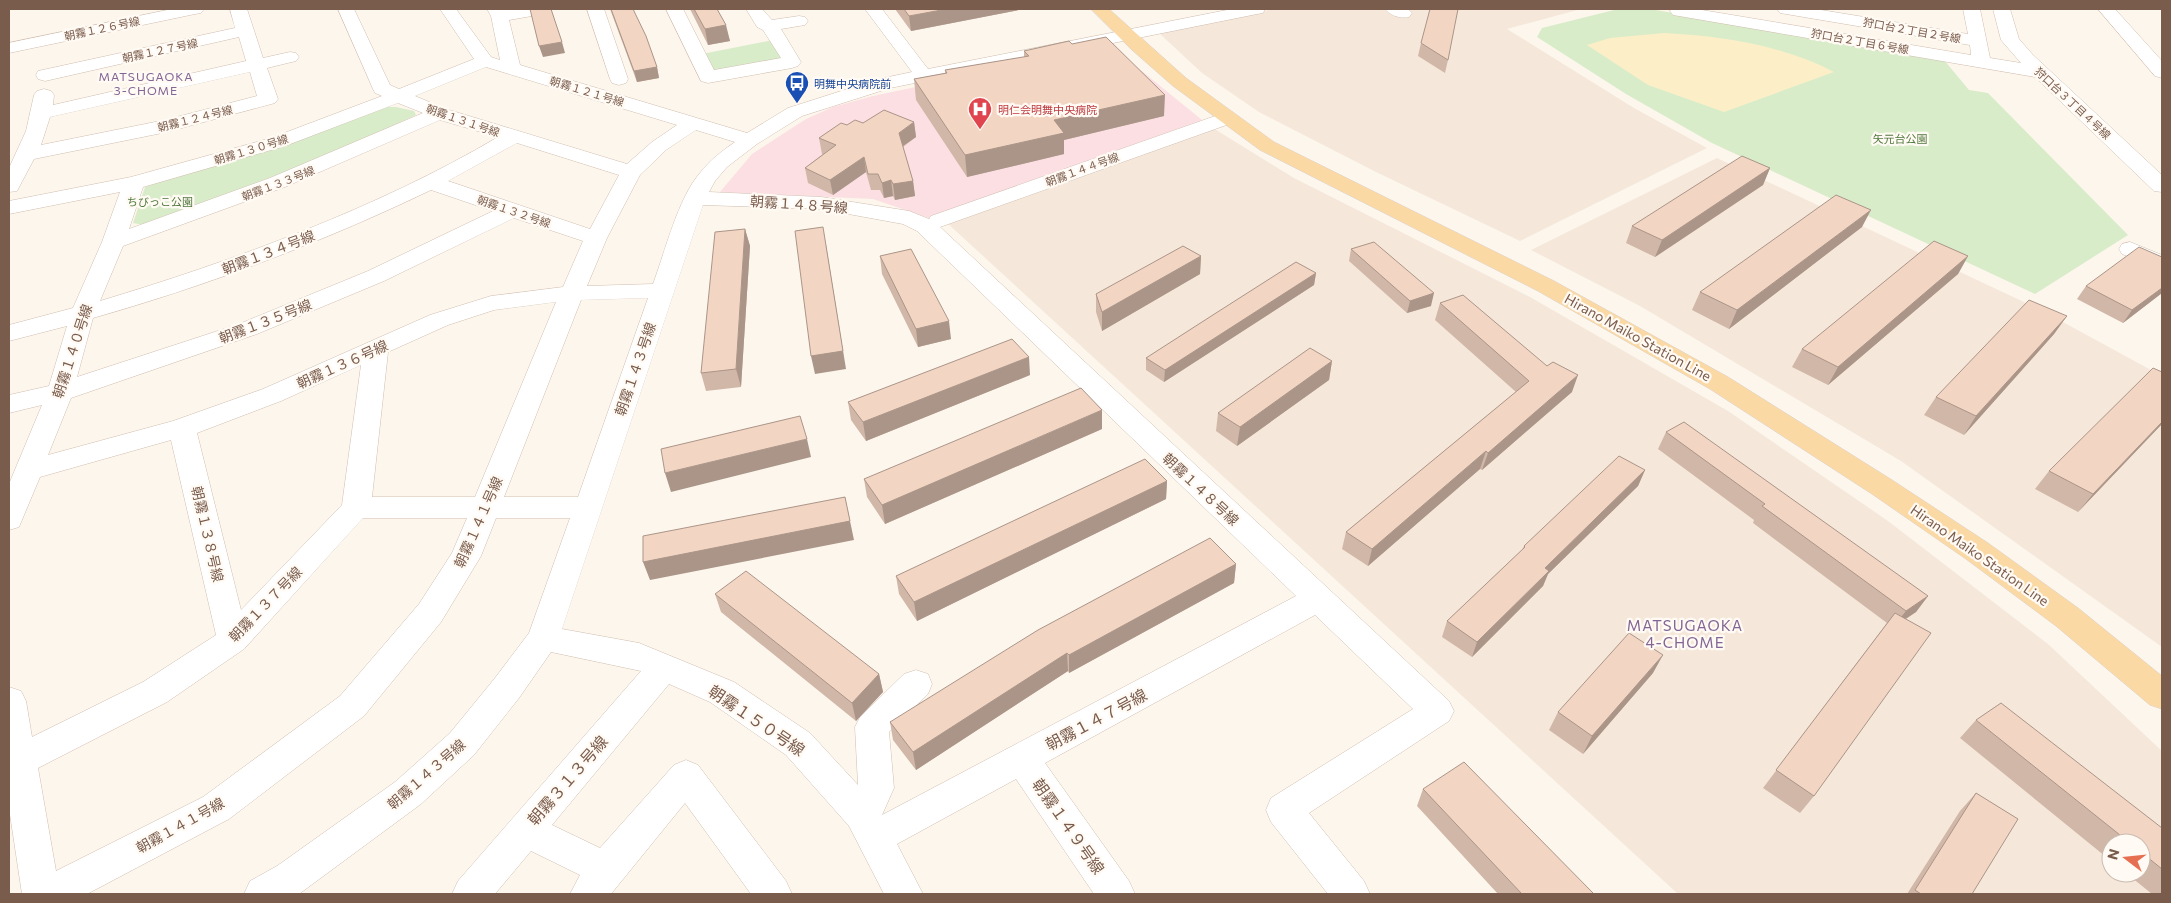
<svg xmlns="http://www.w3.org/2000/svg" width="2171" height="903" font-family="Commissioner,'Noto Sans JP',sans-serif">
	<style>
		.residential { fill: #f5e8da; fill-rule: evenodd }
		.medical { fill: #fbdfe3 }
		.green { fill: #d8ecc9 }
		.sand { fill: #fcefc7 }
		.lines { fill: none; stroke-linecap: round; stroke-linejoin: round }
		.minor-casing { stroke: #d1beb0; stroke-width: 1 }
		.major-casing { stroke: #dad1cd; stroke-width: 1 }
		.minor { fill: #fff; fill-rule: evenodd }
		.major { fill: #fbd9a5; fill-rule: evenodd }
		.wall { fill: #d1b7a8 }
		.shaded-wall { fill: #aa9588 }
		.building { fill: #f3d5c3; stroke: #aa9588 }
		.labels { text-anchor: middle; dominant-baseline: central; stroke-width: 4.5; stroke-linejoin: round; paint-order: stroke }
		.far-street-label { font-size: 11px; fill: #7a5c4d; stroke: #fffaf3 }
		.far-transit-label { font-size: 11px; fill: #164399; stroke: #fffaf3; text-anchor: start }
		.far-health-label { font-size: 11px; fill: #be3a42; stroke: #fffaf3; text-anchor: start }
		.far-park-label { font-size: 11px; fill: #537a41; stroke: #fffaf3 }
		.far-neighbourhood-label { font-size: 12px; letter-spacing: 1px; fill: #846695; stroke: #fffaf3 }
		.street-label { font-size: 14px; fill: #7a5c4d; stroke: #fffaf3 }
		.neighbourhood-label { font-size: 15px; letter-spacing: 1px; fill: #846695; stroke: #fffaf3 }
		.near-street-label { font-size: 16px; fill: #7a5c4d; stroke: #fffaf3 }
	</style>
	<rect width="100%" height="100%" fill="#fdf6ec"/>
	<path class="residential" d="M1275,9H1581L1507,29L1634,108L1707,148L1520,241L1376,172L1259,112L1202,73L1159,33Z
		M1213,128L1294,178L1530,297L1728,411L1888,521L2048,644L2162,751V894H1678L946,222ZM2111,843H2141V873H2111Z
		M1717,158L2039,309L2162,376V647L1901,461L1640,306L1531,250Z"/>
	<path class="medical" d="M1102,48L1116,50L1202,120L929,218L873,199L720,192L752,154L806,119L833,107L873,96Z"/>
	<path class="green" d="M1618,9H1650L1944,60L1969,90L1988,93L2128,235L2035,294L1712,143L1626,94L1537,37L1542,28Z
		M773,40L783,59L712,74L702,54Z
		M384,107H396L414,111L416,115C328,157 236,191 144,225L133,223L145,187Z"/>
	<path class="sand" d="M1664,33C1722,36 1782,45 1834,72L1724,112L1648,85L1587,45L1610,38Z"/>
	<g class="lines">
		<g class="minor-casing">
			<path id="minor" d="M172,9H204L201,13L195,14L9,53V43Z
				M230,9H247L263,58L290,52L296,53L299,57L296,61L267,68L278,99L275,103L167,132L34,159L17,191L9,192V168L26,131L34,95L37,91L44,89L51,91L54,95L53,105L246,61L239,37L45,81L38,79L36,75L38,71L235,28ZM250,72L257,96L165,120L41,145L50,117Z
				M338,9H354L390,85L399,89L474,59L440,9H456L491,57L500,60L491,16L487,9H551L549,13L509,20L520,65L747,133L788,108L879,79L912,72L865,9H882L928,69L1232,9H1265L1263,13L1257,14L890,88L802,116L757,144L727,167L715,181L709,192L821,197L909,211L929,219L931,216L1218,115L1225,113L1232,115L1235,119L1232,123L940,227L1449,701L1454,711L1449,721L1309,813L1364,881L1370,894H1328L1271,822L1266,810L1271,798L1413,709L1315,615L1045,763L1129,881L1135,894H1094L1016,779L897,844L923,894H884L849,826L786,755L710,702L669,684L552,825L600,848L674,765L686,760L698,765L786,881L792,894H751L685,803L611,894H570L580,875L531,851L495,894H452L458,881L641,671L551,652L519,698L474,755L421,804L299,894H244L250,881L277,866L395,782L450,733L495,678L529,633L570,518H496L481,556L441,622L364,716L229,819L87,894H22L9,808V687L21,691L26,701L32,737L143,682L216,635L171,440L40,477L19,527L9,530V484L42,405L9,413V395L49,386L67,326L9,341V325L73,308L102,242L120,192L9,214V201L131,177L271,138L382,96L375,93L373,89ZM486,67L677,125L652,142L627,164L446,109L415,96ZM398,103L423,113L270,178L129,229L143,187L285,146ZM440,120L498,137C378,208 233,261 100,301L123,246L285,187ZM696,130L735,142C722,151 710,160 700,173C678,198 665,252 653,284L587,286L607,238L640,175L666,150ZM517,143L619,175L590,229L448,181ZM431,190L493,211L368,271L239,324L77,377L93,318C209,285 323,242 431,190ZM703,205L821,209L903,224L917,231L1296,596L882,815L894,788L889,732L928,694L932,684L928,674L916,670L904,674L860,717L855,727L858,785L810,733L734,682L639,643L562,629ZM514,218L583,241L563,287L491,296L430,315L263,389L173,421L48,455L71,398L257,334L384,281ZM648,298L578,497H504L581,300ZM556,302L475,497H372L388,352L448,325L494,310ZM361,365L342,505L241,610L197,433L281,401ZM363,518H467L452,553L419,604L340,696L203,797L56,871L38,768L167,702L244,649Z
				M587,9H604L628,79L626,83L619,85L612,83L610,79Z
				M666,9H683L714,70L781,58L763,30L757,27L746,9H762L772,20L799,16L805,17L808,21L805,25L781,29L801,62L798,66L792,68L708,83L701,81Z
				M1385,9H1408L1412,13L1409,17C1401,19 1391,16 1385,9Z
				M1672,9H1696L1971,55L1970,45L1786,14L1780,13L1777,9H1815L1968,34L1963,9H1980L1990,58L2021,63L2001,40L1993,9H2010L2019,39L2033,55L2162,175V192L2154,191L2035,77L1679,16L1673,15L1670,11Z
				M2098,9H2115L2162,61V78L2155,76Z
				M2130,242L2162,255V270L2122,254L2119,249L2122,244Z"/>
		</g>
		<g class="major-casing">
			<path id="major" d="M1091,9H1109L1186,78L1274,142L1554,281L1728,377L1892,480L1988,543L2078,608L2162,676V709L2150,705L2056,626L1966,559L1872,494L1710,389L1538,291L1260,150L1173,86L1132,50Z"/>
		</g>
		<use href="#minor" class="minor"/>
		<use href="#major" class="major"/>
	</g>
	<path class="wall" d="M610,9H633L657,67L659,78L637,82Z
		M690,9H717L730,41L708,45Z
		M895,9H1024L911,31Z
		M1421,43L1448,60L1445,73L1418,56Z
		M1072,44L1164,116L1064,140V154L967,177L916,100L914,79L945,73V70L1024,57V51Z
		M914,122L916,137L903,147L913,181L915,196L895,200L893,196L884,198L880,190H871L866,172L833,195L808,183L805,168L823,154H822L819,138L847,125L863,123Z
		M1770,168L1763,185L1655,257L1626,243L1632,226Z
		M1862,227L1729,329L1692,310L1700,292Z
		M745,229L750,246L741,387L706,391L701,373Z
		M1351,249L1431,306L1407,313L1349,261Z
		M880,256L951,339L918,347L882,274Z
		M1201,256L1200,274L1102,331L1096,312V294Z
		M1968,256L1958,274L1828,385L1792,367L1802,349Z
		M2162,257V293L2123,323L2077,299L2086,286Z
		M1316,273L1314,285L1164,382L1146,370V358Z
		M1440,303L1572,392L1482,470L1480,469L1368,566L1342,549L1346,532L1516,392L1435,320Z
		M2067,316L2054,334L1964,435L1924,415L1936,397Z
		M1332,361L1329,380L1237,446L1216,431L1218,413Z
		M2162,372V424L2078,512L2035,489L2049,471Z
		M1030,375L866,441L851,420L848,402Z
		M1102,429L885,524L867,497L864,479Z
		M1666,432L1928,596L1916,612L1906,619L1814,796L1800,813L1763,788L1887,623L1753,523L1754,520L1658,449Z
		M1645,470L1638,486L1548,574L1543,586L1472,657L1442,637L1447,621L1522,550L1524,546Z
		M1167,481L1166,499L917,621L899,594L896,576Z
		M1236,564L1234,583L1069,673L1068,671L916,770L893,740L890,722Z
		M715,594L879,674L883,692L856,721L721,612Z
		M1653,673L1583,754L1549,730L1558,712Z
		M1976,720L2162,828V894H2152L2126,873H2141V843H2111V861L1960,738Z
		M1423,789L1594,894H1498L1417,806Z
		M1976,793L1972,894H1907L1960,811Z"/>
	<path class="shaded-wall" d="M947,9H1024L911,31L909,16Z
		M726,25L730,41L708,45L705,29Z
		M562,42L565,53L543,57L539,46Z
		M657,67L659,78L637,82L634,71Z
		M1165,95L1164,116L1064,140V154L967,177L965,155L1054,120Z
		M914,122L916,137L900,148L899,133Z
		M864,157L866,172L833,195L830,180Z
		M1770,168L1763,185L1655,257L1662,240Z
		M891,180L893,196L884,198L882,183Z
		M913,181L915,196L895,200L893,184Z
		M1871,210L1862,227L1729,329L1737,310Z
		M745,229L750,246L741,387L736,369Z
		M826,245L846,369L815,374L811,356Z
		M1201,256L1200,274L1102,331V312Z
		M1968,256L1958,274L1828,385L1838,367Z
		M1316,273L1314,285L1164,382L1165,370Z
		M2162,288V293L2123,323L2132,310Z
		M1434,293L1431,306L1407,313L1410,301Z
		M2067,316L2054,334L1964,435L1976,416Z
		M949,321L951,339L918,347L916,329Z
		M1029,357L1030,375L866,441L863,422Z
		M1332,361L1329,380L1237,446L1240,427Z
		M1578,375L1572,392L1482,470L1488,453Z
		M1102,410V429L885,524L882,505Z
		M2162,422V424L2078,512L2093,494Z
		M807,439L811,457L671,492L665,473Z
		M1486,451L1480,469L1368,566L1372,549Z
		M1645,470L1638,486L1548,574L1543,586L1472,657L1477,642L1545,568Z
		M1167,481L1166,499L917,621L914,602Z
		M845,497L854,540L650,580L643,562Z
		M1236,564L1234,583L1069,673V655Z
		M1928,596L1916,612L1893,627L1906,611Z
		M1067,653L1068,671L916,770L913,752Z
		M1663,655L1653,673L1583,754L1592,736Z
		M879,674L883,692L856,721L852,703Z"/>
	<path class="building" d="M530,9H551L562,42L539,46Z
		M611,9H633L646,36L657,67L634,71Z
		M694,9H717L726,25L705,29Z
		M904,9H947L909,16Z
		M1430,9H1458L1448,60L1421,43Z
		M1106,37L1165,95L1054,120L1064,133L965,155L914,79L947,73L945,70L1029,56L1024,51L1069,41L1072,44Z
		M884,110L914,122L899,133L913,181L893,184L891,180L882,183L878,174H868L864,157L830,180L805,168L836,145L819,138L841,123L847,125L855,120L863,123Z
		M1742,156L1770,168L1662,240L1632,226Z
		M1836,195L1871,210L1737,310L1700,292Z
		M823,227L843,351L811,356L795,231Z
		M745,229L736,369L701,373L715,232Z
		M1934,241L1968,256L1838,367L1802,349Z
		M1374,242L1434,293L1410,301L1351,249Z
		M1183,246L1201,256L1102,312L1096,294Z
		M2139,247L2162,257V288L2132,310L2086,286Z
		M911,249L949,321L916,329L880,256Z
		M1296,262L1316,273L1165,370L1146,358L1216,313Z
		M1463,295L1547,366L1553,362L1578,375L1488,453L1486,451L1372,549L1346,532L1529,381L1440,303Z
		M2029,300L2067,316L1976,416L1936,397Z
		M1012,339L1029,357L863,422L848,402Z
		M1310,348L1332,361L1240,427L1218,413Z
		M2153,368L2162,372V422L2093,494L2049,471Z
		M1081,388L1102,410L882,505L864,479Z
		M800,416L807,439L665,473L661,449Z
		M1684,422L1928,596L1906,611L1762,506L1765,504L1666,432Z
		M1619,456L1645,470L1545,568L1549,571L1477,642L1447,621L1525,547L1524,546Z
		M1145,459L1167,481L914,602L896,576Z
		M845,497L850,521L643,562V536Z
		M1210,538L1236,564L1069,655L1067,653L913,752L890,722L1038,630Z
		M746,571L879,674L852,703L715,594Z
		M1895,613L1931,633L1814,796L1776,770Z
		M1629,633L1663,655L1592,736L1558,712Z
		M2001,703L2162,828V869L2141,852V843H2130L1976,720Z
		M1464,762L1594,894H1522L1423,789Z
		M1976,793L2018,819L1972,894H1921L1915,890Z"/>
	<defs>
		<g id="bus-pin" transform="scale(1.25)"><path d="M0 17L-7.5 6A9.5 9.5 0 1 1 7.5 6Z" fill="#1a4fb4" stroke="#fffaf3"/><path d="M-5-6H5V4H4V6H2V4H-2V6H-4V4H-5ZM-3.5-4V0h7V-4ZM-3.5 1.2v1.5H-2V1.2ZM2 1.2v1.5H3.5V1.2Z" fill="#fff"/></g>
		<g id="hospital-pin" transform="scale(1.25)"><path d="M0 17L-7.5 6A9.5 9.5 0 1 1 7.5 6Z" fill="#e0444e" stroke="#fffaf3"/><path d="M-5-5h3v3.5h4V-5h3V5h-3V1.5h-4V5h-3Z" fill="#fff"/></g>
	</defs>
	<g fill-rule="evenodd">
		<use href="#bus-pin" x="797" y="83"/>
		<use href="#hospital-pin" x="980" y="109"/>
	</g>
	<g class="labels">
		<g class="far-street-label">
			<text transform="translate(102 28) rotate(-12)">朝霧１２６号線</text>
			<text transform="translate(1912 30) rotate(10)">狩口台２丁目２号線</text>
			<text transform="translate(1860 41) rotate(10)">狩口台２丁目６号線</text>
			<text transform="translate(160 50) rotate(-12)">朝霧１２７号線</text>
			<text transform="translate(587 91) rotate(17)">朝霧１２１号線</text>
			<text transform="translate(2073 103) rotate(43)">狩口台３丁目４号線</text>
			<text transform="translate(195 118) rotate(-14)">朝霧１２４号線</text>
			<text transform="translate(463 120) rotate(19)">朝霧１３１号線</text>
			<text transform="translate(251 149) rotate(-17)">朝霧１３０号線</text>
			<text transform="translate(1082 169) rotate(-20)">朝霧１４４号線</text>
			<text transform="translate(278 183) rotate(-21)">朝霧１３３号線</text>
			<text transform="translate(514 211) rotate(19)">朝霧１３２号線</text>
		</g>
		<g class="far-transit-label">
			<text x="814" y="83">明舞中央病院前</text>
		</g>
		<g class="far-health-label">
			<text x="998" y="109">明仁会明舞中央病院</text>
		</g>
		<g class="far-park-label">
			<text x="1900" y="138">矢元台公園</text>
			<text x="160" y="201">ちびっこ公園</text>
		</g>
		<g class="far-neighbourhood-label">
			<text x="146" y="76">MATSUGAOKA<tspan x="146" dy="14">3-CHOME</tspan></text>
		</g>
		<g class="street-label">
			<text transform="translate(799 204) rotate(4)">朝霧１４８号線</text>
			<text transform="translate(268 252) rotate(-21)">朝霧１３４号線</text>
			<text transform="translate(265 321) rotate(-21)">朝霧１３５号線</text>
			<text transform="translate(1638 337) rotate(29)">Hirano Maiko Station Line</text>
			<text transform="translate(72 351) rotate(-72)">朝霧１４０号線</text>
			<text transform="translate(342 364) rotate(-24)">朝霧１３６号線</text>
			<text transform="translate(635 369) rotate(-71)">朝霧１４３号線</text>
			<text transform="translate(1201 489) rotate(43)">朝霧１４８号線</text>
			<text transform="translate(478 522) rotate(-66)">朝霧１４１号線</text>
			<text transform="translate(208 534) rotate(77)">朝霧１３８号線</text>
			<text transform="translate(1980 555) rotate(35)">Hirano Maiko Station Line</text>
			<text transform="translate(265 604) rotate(-46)">朝霧１３７号線</text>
			<text transform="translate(426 774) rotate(-41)">朝霧１４３号線</text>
			<text transform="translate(180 825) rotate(-29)">朝霧１４１号線</text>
		</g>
		<g class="neighbourhood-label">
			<text x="1685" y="625">MATSUGAOKA<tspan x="1685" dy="17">4-CHOME</tspan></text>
		</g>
		<g class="near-street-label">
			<text transform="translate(1096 719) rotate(-28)">朝霧１４７号線</text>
			<text transform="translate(757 720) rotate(34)">朝霧１５０号線</text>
			<text transform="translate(567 780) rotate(-49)">朝霧３１３号線</text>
			<text transform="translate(1069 826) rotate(55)">朝霧１４９号線</text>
		</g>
	</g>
	<rect width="2171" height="903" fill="none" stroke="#7a5c4d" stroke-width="20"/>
	<g transform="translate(2126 858) rotate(286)"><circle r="24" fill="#fffaf3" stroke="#cabbb1"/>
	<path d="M0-4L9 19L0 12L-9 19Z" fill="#e76f51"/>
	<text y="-8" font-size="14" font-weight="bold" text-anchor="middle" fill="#7a5c4d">N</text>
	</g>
</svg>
